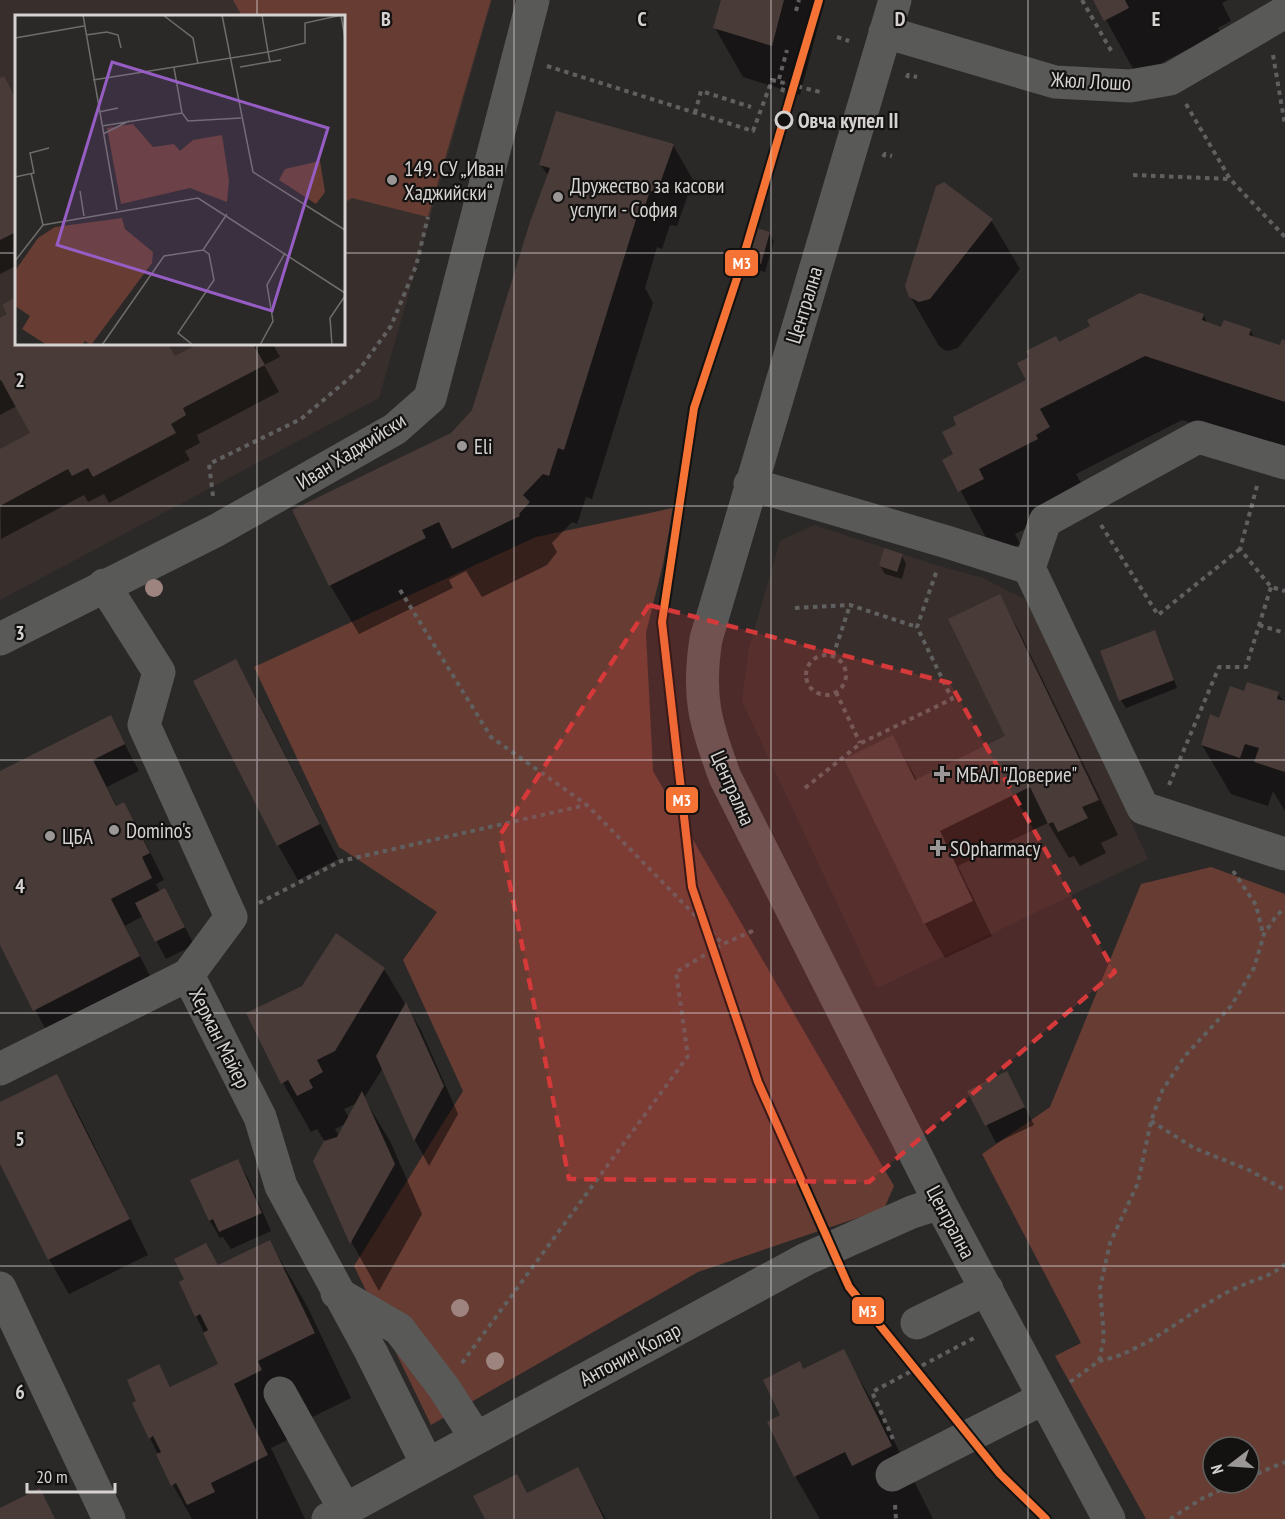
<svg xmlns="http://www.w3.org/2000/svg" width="1285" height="1519" font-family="'PT Sans Narrow',sans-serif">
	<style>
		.built { fill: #382f2c; fill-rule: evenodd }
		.green { fill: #663c33; fill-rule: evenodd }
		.shadow { fill: #0007; fill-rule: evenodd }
		.building { fill: #493b38 }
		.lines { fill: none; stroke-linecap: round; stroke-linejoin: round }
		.path { stroke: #616060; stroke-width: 4; stroke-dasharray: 4.5 4.5; stroke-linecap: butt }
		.minor { stroke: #595958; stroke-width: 33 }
		.metro-1-casing { stroke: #131211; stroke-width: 12 }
		.metro-1 { stroke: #f57335; stroke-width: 8 }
		.tree { fill: #9d847e }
		.marked { fill: #d63939; fill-opacity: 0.2; stroke: #d63939; stroke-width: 4.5; stroke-dasharray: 12 8; stroke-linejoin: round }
		.grid { fill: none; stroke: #d5d2d1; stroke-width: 1.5; stroke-opacity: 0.55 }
		.stop-dot { fill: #131211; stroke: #d5d2d1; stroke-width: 3 }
		.poi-dot { fill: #9a9796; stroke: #131211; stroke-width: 2 }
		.labels { text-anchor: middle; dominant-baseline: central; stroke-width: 4.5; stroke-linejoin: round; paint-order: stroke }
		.street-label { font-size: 21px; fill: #d5d2d1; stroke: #131211 }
		.stop-label { font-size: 21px; font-weight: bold; fill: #d5d2d1; stroke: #131211; text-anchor: start }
		.poi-label { font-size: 21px; fill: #d5d2d1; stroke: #131211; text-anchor: start }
		.inset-road { fill: none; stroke: #6f6d6c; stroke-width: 1.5 }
		.view { fill: #965ec4; fill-opacity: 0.15; stroke: #965ec4; stroke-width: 3 }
		.inset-edge { fill: none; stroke: #d5d2d1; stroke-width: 3 }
		.grid-label { font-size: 20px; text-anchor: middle; font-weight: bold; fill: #d5d2d1; stroke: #131211; stroke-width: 4.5; stroke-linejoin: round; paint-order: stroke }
		.line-badge { stroke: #131211; stroke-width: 2 }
		.badge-label { font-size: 16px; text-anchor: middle; font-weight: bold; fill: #fff }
	</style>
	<rect width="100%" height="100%" fill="#2b2928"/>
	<path class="built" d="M0,0H492L379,398L0,600ZM16,16H344V344H16Z
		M814,525L939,566L983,578L1030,602L1148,859L877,988L742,701L749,648L780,541Z"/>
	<path class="green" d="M233,0H491L428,217L352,198L347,201L344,195V16H242Z
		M673,508L663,564L646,633L653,771L894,1186L884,1209L698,1272L431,1425L354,1266L463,1091L403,960L437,912L339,847L254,667L536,537Z
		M1211,867L1285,894V1519H1146L1055,1356L1081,1343L982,1154L1050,1107L1141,884ZM1213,1447H1249V1483H1213Z"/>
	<path class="shadow" d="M723,0H825L800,95L743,77L715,28Z
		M1095,0H1228L1222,3L1231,21L1218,28L1220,33L1161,63L1165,73L1142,85Z
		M3,78L16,100V266L0,274V79Z
		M673,145L693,180L677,226L670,225L662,249L657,247L645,288L653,303L592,499L586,497L577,524L572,522L552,543L557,552L547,565L482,597L466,571L449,580L453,588L359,634L330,585L452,434L473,411L549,174L546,173L541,165Z
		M991,220L1020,269L958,348L948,351L943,349L939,346L910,296Z
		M769,233L774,241L765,272L754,269L749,260Z
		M16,299V344H168L175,357L201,344H273L280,357L264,365L279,392L197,435L200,443L185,451L190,460L109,503L104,494L88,502L84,495L1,539L0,450L32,434L17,406L0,415V320L9,315L4,306Z
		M1203,315L1208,324L1222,328L1250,330L1255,339L1281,347L1285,342V453L1182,420L1076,474L1086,492L1074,504L1015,534L1020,544L996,556L944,460L955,455L958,425L1028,380L1059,344Z
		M902,556L906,564L902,579L885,574L880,566Z
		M999,596L1019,631L1118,835L1101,843L1106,853L1080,866L1074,856L1069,858L1048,823L958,866L992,936L945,958L925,924L846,760L893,737L917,780L1007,737Z
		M1159,640L1177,688L1126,708L1121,700Z
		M235,661L255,695L338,859L298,880L278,845Z
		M1245,693L1278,694L1285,703V811L1273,791L1268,806L1231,794L1202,745L1220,719Z
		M110,717L139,771L107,787L117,807L124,804L139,830L164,880L156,884L160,892L175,907L194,945L166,959L143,916L125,926L154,984L49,1036L0,942V773Z
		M384,969L421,1030L458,1114L429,1166L415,1140L383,1068L364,1098L390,1141L422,1214L379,1291L352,1243L315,1161L325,1142L317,1129L311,1132L283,1083ZM357,1103L349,1118L344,1109ZM345,1124L339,1136L335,1129Z
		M1007,1073L1034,1125L996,1143L969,1091Z
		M57,1076L77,1111L148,1255L69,1294L49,1259L0,1160V1104Z
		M237,1160L248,1178L271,1231L231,1249L223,1237L220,1238L210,1221L192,1181Z
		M270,1242L307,1306L351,1398L294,1426L298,1435L271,1448L305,1519H192L173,1485L150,1438L138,1401L159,1366L171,1388L220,1365L196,1316L218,1267Z
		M843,1351L887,1427L933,1519H820L795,1476L769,1422L782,1416L804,1370Z
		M577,1469L606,1519H487L527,1495Z"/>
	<path class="building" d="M721,0H784L772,46L713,28Z
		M1093,0H1125L1129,8L1104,21Z
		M4,76L16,99V232L0,240V78Z
		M556,111L674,144L657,192L650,191L642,215L638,213L564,450L558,448L549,476L543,474L523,495L530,502L519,514L520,516L452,549L439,522L422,530L426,538L329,586L292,510L451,433L472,410L530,222L550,168L539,165Z
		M944,182L993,219L930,299L919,302L909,297L905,286L936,186Z
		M757,228L770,232L761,264L748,260Z
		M1140,293L1204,314L1202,320L1221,327L1224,320L1251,329L1249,335L1280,345L1282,339L1285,340V402L1145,356L1040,409L1050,427L1036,435L1038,439L979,469L984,479L958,492L942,460L953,454L942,432L956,425L953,417L1026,380L1017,363L1029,357L1026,351L1056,336L1059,342L1090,326L1087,320Z
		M16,297V344H168L175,356L198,344H253L265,365L183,408L186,415L171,424L176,433L93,477L88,468L72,476L68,469L0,506V449L30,433L1,380L0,381V318L7,314L2,305Z
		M884,548L903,554L897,572L879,566Z
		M1000,594L1099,800L1082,807L1088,818L1058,832L1053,822L1048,824L1030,787L940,831L973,901L924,924L844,759L893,735L915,780L1005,736L948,619Z
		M1155,630L1174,680L1119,701L1100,651Z
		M236,659L320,824L277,846L193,681Z
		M1247,682L1279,692L1277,699L1285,701V772L1254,762L1259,748L1245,744L1240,758L1201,745L1210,714L1219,718L1230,686L1244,691Z
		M111,715L125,744L93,760L116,806L124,802L150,853L142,857L152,878L111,899L140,956L33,1011L0,945V771Z
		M165,888L185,927L155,942L135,903Z
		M336,933L385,968L335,1051L317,1060L323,1072L309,1080L313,1088L297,1096L288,1080L281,1084L246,1013L302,986Z
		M406,1002L444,1086L414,1141L376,1056Z
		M1007,1071L1025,1107L985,1126L967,1091Z
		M57,1074L130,1219L48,1260L0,1164V1102Z
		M362,1091L395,1164L350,1244L313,1161L324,1141L337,1137Z
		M238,1159L262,1213L219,1232L213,1219L209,1221L190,1180Z
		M270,1240L315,1333L258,1361L262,1370L234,1384L268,1455L211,1483L215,1492L187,1505L176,1483L171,1486L156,1454L161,1452L153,1436L149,1439L132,1403L136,1401L127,1380L159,1364L170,1387L218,1364L203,1333L208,1330L200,1314L195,1317L179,1282L184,1279L174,1259L206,1243L218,1265Z
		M844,1349L892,1446L852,1466L845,1452L794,1477L767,1422L780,1415L763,1380L800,1361L803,1369Z
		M578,1467L604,1519H485L473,1496L517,1474L527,1493Z
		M40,1488L55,1519H0V1508Z"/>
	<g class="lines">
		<path class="path" d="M1082,0L1113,54
			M796,11L799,0
			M837,37L849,41
			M1273,55L1285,125
			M547,66L753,131L772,80L820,92
			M907,78L908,75L917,77
			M779,79L787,50
			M782,92L785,83
			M1186,104L1230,179L1285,237
			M695,113L701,91L751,107
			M883,157L885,154L892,156
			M1133,175L1230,179
			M1257,486L1240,549L1271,587L1285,591
			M213,496L209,464L301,419L359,370L391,326L416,266L428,217
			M1101,525L1158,615L1240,549
			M400,590L491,737L587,805L723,944
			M795,608L850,605L917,627
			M1259,625L1285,633
			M806 675a20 20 0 1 1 40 0a20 20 0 1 1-40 0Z
			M833,656L850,605
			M836,692L860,743
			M1169,785L1219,667H1246L1271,587
			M805,788L861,743L952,699L917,627L937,570
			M1233,871L1256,905L1263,934
			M259,903L341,861L586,805
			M1151,1121L1194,1148L1249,1170L1285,1190
			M1099,1361C1107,1359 1117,1357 1125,1353C1165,1336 1197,1306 1236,1288C1252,1280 1271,1277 1285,1264
			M462,1363L688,1056L676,972L723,944L757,929
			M1070,1382L1099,1361L1104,1338L1100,1288L1110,1243L1138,1183L1151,1121L1162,1091L1185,1056L1231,1006L1254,968L1264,934L1277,915L1285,908
			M893,1439L872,1392L974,1338
			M1249,1477L1285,1462
			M895,1505L896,1519
			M1170,1519L1203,1498L1236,1483"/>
		<path class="minor" d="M895,0L706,639C697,696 705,723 725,777L940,1203L1109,1519
			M885,32L1055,82L1130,86L1170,79L1285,12
			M1285,463L1198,437L1045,521L1029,568L1143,808L1285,854
			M750,484L947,542L1029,568
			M0,639L217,530L395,429L430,398L533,0
			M188,975L260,1117L281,1186L371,1352L427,1464
			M0,1069L188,975L231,917L144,725L159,672L104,585
			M0,1288L109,1519
			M337,1293L399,1329L444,1388L476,1438
			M917,1323L987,1289
			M280,1393L345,1510
			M892,1475L1044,1398
			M328,1519L806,1259L912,1212L940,1203"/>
		<g class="metro-1-casing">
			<path id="metro-1" d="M819,0L738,275L694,408L662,622L692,887L758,1082L849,1287L1000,1474L1046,1519"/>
		</g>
		<use href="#metro-1" class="metro-1"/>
	</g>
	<g class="tree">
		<circle cx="154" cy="588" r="9"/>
		<circle cx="460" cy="1308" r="9"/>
		<circle cx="495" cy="1361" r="9"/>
	</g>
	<path class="marked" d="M649,605L950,683L1115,972L869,1182L569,1179L500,835Z"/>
	<path class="grid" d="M257,0V16M514,0V1519M771,0V1519M1028,0V1519M0,253H16M344,253H1285M257,344V1519M0,506H1285M0,760H1285M0,1013H1285M0,1266H1285"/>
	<circle class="stop-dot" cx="784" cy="120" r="8"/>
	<g class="poi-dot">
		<circle cx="392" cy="180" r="6"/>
		<circle cx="558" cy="197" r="6"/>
		<circle cx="462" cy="446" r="6"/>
		<path d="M939 765h6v6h6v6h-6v6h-6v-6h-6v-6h6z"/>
		<circle cx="114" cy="830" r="6"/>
		<circle cx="50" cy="836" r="6"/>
		<path d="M935 839h6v6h6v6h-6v6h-6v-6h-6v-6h6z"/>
	</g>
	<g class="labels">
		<g class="street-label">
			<text transform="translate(1091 81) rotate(3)">Жюл Лошо</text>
			<text transform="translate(804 305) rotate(-73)">Централна</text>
			<text transform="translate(351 451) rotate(-32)">Иван Хаджийски</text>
			<text transform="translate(733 788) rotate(66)">Централна</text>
			<text transform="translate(220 1038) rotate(63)">Херман Майер</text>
			<text transform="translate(951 1222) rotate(62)">Централна</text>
			<text transform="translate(630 1354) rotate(-28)">Антонин Колар</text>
		</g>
		<g class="stop-label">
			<text x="798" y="120">Овча купел II</text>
		</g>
		<g class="poi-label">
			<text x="404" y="168">149. СУ „Иван<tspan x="404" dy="24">Хаджийски“</tspan></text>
			<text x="570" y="185">Дружество за касови<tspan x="570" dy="24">услуги - София</tspan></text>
			<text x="474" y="446">Eli</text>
			<text x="956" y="774">МБАЛ "Доверие"</text>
			<text x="126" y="830">Domino's</text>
			<text x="62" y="836">ЦБА</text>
			<text x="950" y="848">SOpharmacy</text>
		</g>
	</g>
	<g transform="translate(15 15)">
		<rect width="330" height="330" fill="#2b2928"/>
		<path d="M118,109L138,132L159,129L165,136L178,125L207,120L214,166L212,187L175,173L106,189L92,113ZM305,146L310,177L301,189L264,165L270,154ZM107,203L110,214L138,237L137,248L76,330L70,326L67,330H32L7,314L15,301L0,291V256L23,223L40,212Z" fill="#663c33"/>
		<path class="inset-road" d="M68,0L102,195M148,0L178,23L183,49M207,0L238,157L330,215M326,0L330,23M71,20L92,17L103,20L106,33M0,23L69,11M255,47L253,37L290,28V8L327,0M225,52L266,45M159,53L167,98L173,106L226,103M78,65L253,37L247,0M84,97L103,93M87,111L167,98M88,119L114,106M16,158L28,210M0,162L19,158L15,138L34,133M65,176L69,201M188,235L212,199M0,246L28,210L183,183L330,278M87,330L149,241L188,235L194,239L199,265L163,318L178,330M245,330L258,306L252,270L270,238M317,330L315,303L330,281"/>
		<path class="view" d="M97,47L313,113L257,296L42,230Z"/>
		<rect width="330" height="330" class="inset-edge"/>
	</g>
	<g class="grid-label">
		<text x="386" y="26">B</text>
		<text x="642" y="26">C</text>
		<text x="900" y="26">D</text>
		<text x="1156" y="26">E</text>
		<text x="20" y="387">2</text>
		<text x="20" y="640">3</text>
		<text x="20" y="893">4</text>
		<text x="20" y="1146">5</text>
		<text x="20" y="1399">6</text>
	</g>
	<g class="line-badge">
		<rect x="724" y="249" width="35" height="28" rx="6" fill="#f57335"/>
		<rect x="665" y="786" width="34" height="28" rx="6" fill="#f57335"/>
		<rect x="851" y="1296" width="34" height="29" rx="6" fill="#f57335"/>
	</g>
	<g class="badge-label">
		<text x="742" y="269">M3</text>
		<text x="682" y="806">M3</text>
		<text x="868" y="1317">M3</text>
	</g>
	<g transform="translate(1231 1465) rotate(253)"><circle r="28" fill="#131211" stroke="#615f5e" stroke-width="1.5"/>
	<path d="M0-4.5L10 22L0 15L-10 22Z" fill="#9a9796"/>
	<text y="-9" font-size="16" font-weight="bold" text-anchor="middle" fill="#d5d2d1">N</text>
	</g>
	<path d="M27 1483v9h88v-9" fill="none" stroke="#d5d2d1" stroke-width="3"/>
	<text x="36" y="1483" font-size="18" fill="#d5d2d1" stroke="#131211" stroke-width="4.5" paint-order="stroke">20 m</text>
</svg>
